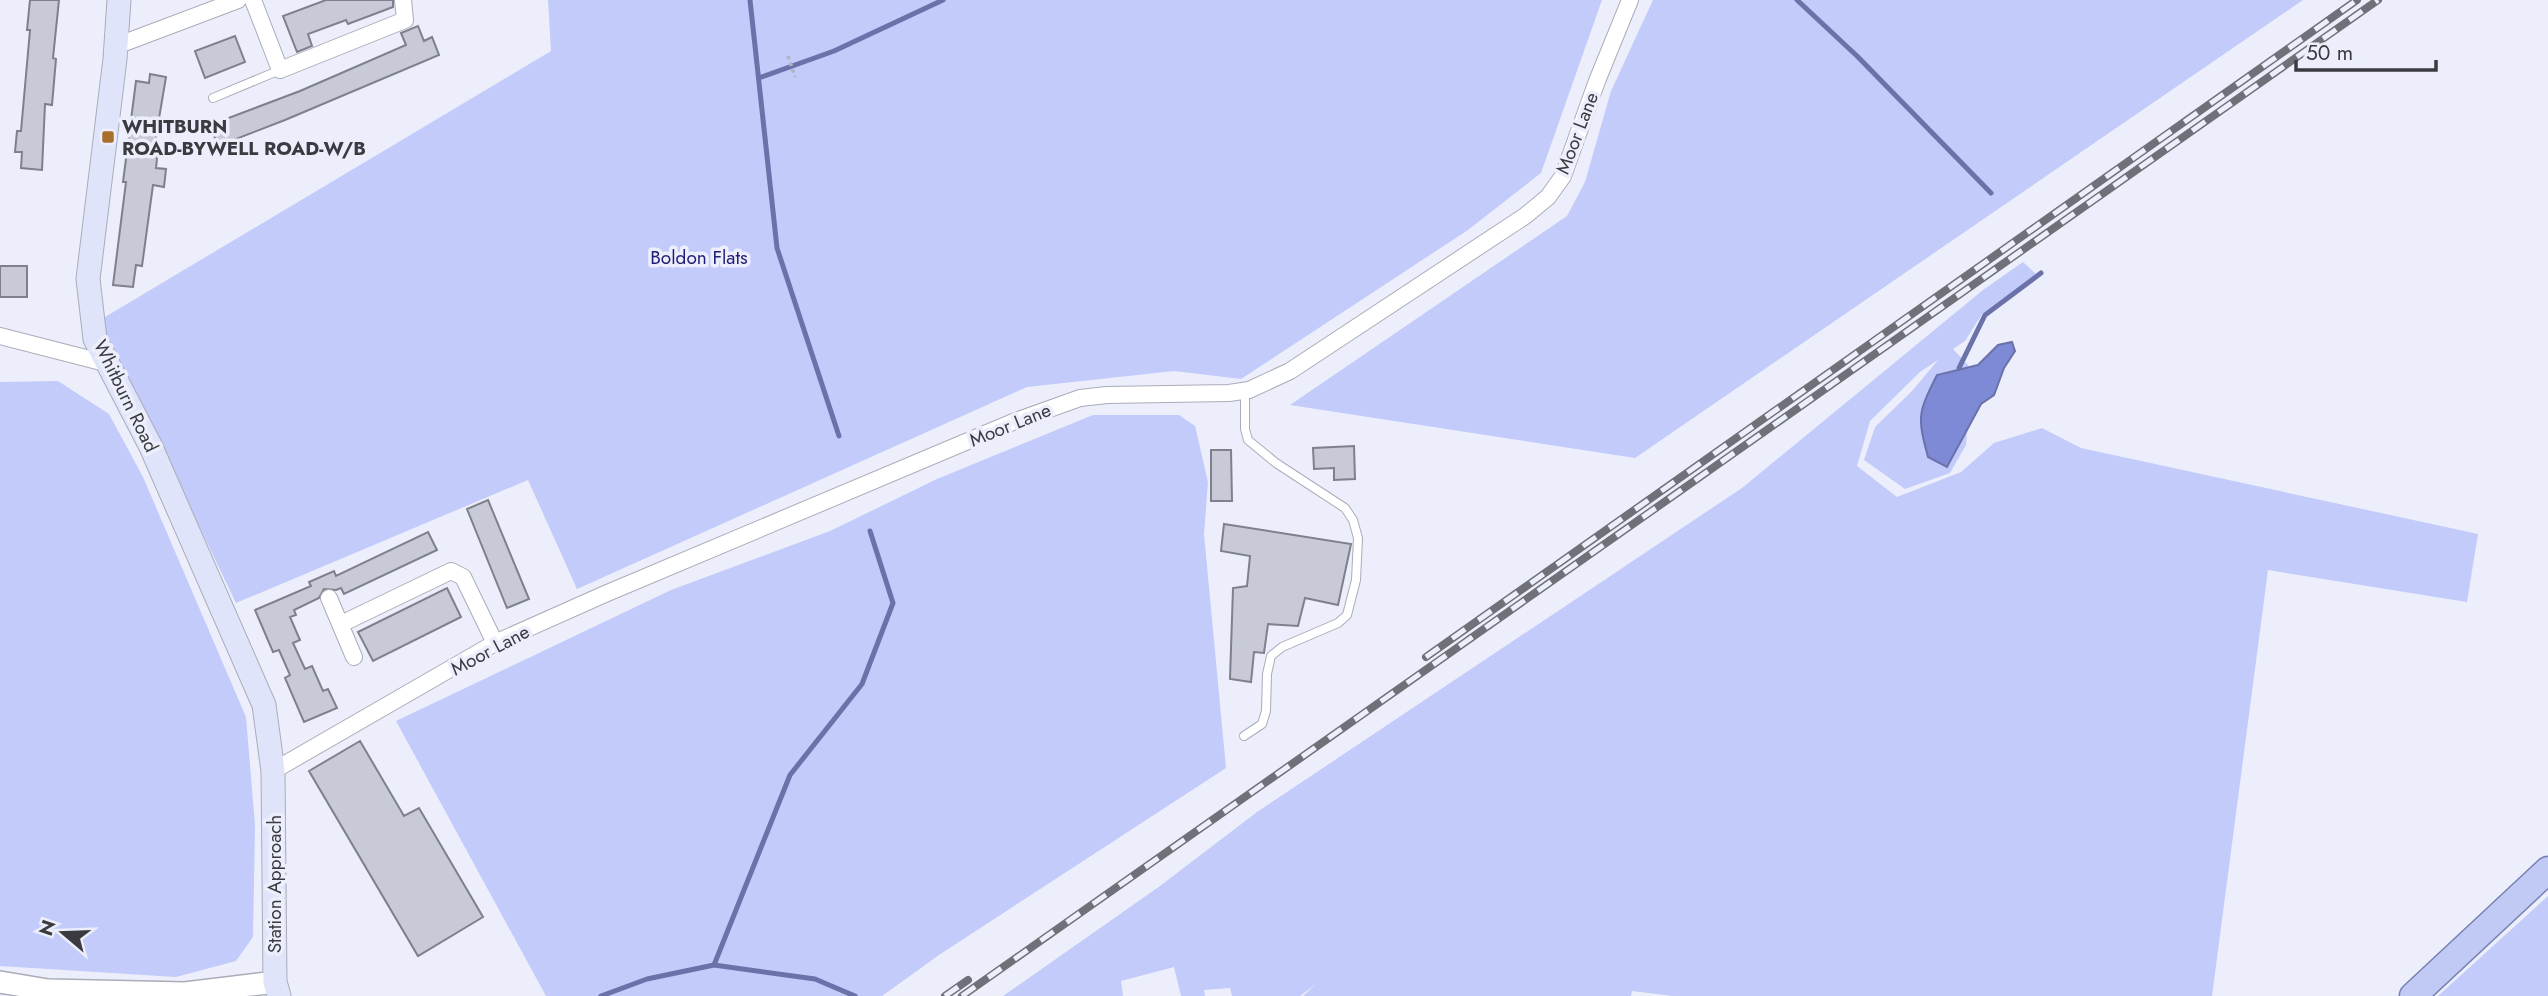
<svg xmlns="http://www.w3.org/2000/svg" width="2548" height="996" font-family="Jost,sans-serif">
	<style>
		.green { fill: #c2cbf9 }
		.water { fill: #7e8ad6; stroke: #6a72a9; stroke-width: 2 }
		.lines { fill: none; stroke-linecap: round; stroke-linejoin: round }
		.stream { stroke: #6a72a9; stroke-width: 5 }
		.building { fill: #c8cbd7; stroke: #7e808b; stroke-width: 2 }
		.service-casing { stroke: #aaacb8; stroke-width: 10 }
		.minor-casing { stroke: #aaacb8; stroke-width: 18 }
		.tertiary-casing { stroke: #aaacb8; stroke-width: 24 }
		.secondary-casing { stroke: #aaacb8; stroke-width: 25 }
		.primary-casing { stroke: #7780b2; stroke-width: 29 }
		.path { stroke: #b2b5be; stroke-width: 3.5; stroke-dasharray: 3.5 3.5; stroke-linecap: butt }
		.service { stroke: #fff; stroke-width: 8 }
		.minor { stroke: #fff; stroke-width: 16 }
		.tertiary { stroke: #fff; stroke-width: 21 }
		.secondary { stroke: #e0e4fa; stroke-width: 23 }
		.primary { stroke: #c1c9f5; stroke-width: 26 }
		.rail-casing { stroke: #6f7178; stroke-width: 8 }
		.rail { stroke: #eceffb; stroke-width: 5; stroke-dasharray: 16; stroke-linecap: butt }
		.poi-dot { fill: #a86e2d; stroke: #eceffb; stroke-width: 2.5 }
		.labels { text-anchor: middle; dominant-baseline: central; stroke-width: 7; stroke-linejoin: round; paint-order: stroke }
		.poi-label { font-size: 19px; font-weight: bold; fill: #3a3b40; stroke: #eceffb; text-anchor: start }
		.street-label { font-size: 19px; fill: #3a3b40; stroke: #eceffb }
		.park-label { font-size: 19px; fill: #211c75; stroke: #eceffb }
	</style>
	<rect width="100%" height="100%" fill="#eceffb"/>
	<path class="green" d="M548,0H1602L1541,173L1468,230L1241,379L1174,371L1027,387L577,589L528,480L236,603L100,320L551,51Z
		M1653,0H2303L1635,458L1290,405L1567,216L1585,182L1611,91Z
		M2023,262L2036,274L1982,314L1965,341L1953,349L1969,366V405L1966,445L1950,473L1905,489L1864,460L1875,427L1912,391L1938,360L1920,372L1870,421L1857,466L1897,497L1961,472L1994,443L2042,428L2081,448L2478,534L2467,602L2268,570L2212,996H1673L1632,991L1631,996H1303L1316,984L1300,996H1232L1230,988L1204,990L1205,996H1181L1174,967L1121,981L1123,996H1003L1160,886L1257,812L1742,488L1983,290Z
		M58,381L109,414L143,477L246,717L255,825L253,937L236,961L176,977L0,966V382Z
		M1093,415H1179L1195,426L1208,482L1204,534L1226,768L939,955L882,996H546L396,721L671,590L830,531L937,479Z
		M2548,896V996H2438Z"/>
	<path class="water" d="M2012,342L2015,351L2004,368L1994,395L1981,404L1947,467L1928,457C1917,416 1918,413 1937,375L1978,365L1998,345Z"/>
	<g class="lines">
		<path class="stream" d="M750,0L777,248L839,436
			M1797,0L1857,56L1991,193
			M759,78L834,51L943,0
			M1959,368L1985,315L2041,273
			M714,965L790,775L862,684L893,603L870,531
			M601,996L647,979L714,965L815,979L855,996"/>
	</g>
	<path class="building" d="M30,0H59L53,58L56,59L52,105L45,104L42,170L21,168L22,152H15L17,131H21L30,30H27Z
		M326,0H393V7L348,24L346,20L308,34L312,46L297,52L283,16Z
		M418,26L424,41L432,37L439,55L285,120L218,146L210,125L300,91L406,45L401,33Z
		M235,36L245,62L205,78L195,51Z
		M150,74L166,77L154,148L158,149L156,168L166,169L164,187L153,185L142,266L136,265L133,287L113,285L126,182H123L136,81L149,83Z
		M0,266H27V297H0Z
		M1354,446L1355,479L1334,480V468L1314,469L1313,448Z
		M1211,450H1231L1232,501H1211Z
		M488,500L529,599L507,608L467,509Z
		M1224,524L1351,544L1338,605L1305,598L1298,626L1268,624L1264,653L1254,652L1251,682L1230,679L1233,588L1247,586L1250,556L1221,551Z
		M428,532L437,550L344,594L341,588L336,590L324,589L319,598L294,610L296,615L290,617L300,640L293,643L305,669L312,666L323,691L328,689L337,708L304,722L285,678L290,675L279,650L273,652L255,610L311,586L309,582L334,571L336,576Z
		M447,588L461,617L373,661L358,632Z
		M360,741L404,816L419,808L483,917L418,956L309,771Z"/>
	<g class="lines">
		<g class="service-casing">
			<path id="service" d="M213,98L280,70
				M1244,736L1262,724L1266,711L1267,674L1271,656L1282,647L1338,623L1347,615L1356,580L1358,538L1353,520L1345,508L1276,463L1248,440L1245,429V391"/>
		</g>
		<g class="minor-casing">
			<path id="minor" d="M253,0L280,70L405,20L403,0
				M116,46L238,0
				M0,336L109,364
				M329,598L354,657
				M341,624L451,571L463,577L495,643
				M273,771L495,643L605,594L1013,422L1080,398L1107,395L1229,393L1249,390L1290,371L1525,216L1548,197L1563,176L1597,81L1630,0"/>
		</g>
		<g class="tertiary-casing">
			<path id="tertiary" d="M0,982L48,990L185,993L275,982"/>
		</g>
		<g class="secondary-casing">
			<path id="secondary" d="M119,0L115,59L88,279L95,339L151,447L264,705L273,771L275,982L279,996"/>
		</g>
		<g class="primary-casing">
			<path id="primary" d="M2413,996L2548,870"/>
		</g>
		<path class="path" d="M788,56L795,77"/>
		<use href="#service" class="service"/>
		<use href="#minor" class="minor"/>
		<use href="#tertiary" class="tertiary"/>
		<use href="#secondary" class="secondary"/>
		<use href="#primary" class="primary"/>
		<g class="rail-casing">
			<path id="rail" d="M1426,657L2357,0
				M945,996L968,980
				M962,996L2378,0"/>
		</g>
		<use href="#rail" class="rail"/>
	</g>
	<rect class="poi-dot" x="101" y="130" width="14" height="14" rx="3.5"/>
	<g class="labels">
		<g class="poi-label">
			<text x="122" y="126">WHITBURN<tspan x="122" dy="22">ROAD-BYWELL ROAD-W/B</tspan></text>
		</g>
		<g class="street-label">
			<text transform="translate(1577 133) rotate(-69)">Moor Lane</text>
			<text transform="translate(126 396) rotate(64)">Whitburn Road</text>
			<text transform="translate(1010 425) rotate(-22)">Moor Lane</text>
			<text transform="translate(490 650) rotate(-28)">Moor Lane</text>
			<text transform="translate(274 884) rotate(-90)">Station Approach</text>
		</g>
		<g class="park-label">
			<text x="699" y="257">Boldon Flats</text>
		</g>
	</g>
	<g transform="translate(63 933) rotate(289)" stroke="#eceffb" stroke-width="5" paint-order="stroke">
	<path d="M0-5L12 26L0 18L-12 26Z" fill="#3a3b40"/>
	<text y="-10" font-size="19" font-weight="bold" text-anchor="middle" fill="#3a3b40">N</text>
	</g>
	<path d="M2296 60v10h140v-10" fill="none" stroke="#3a3b40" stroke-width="3.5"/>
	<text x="2306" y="60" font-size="21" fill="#3a3b40" stroke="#eceffb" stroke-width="5" paint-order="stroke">50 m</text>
</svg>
